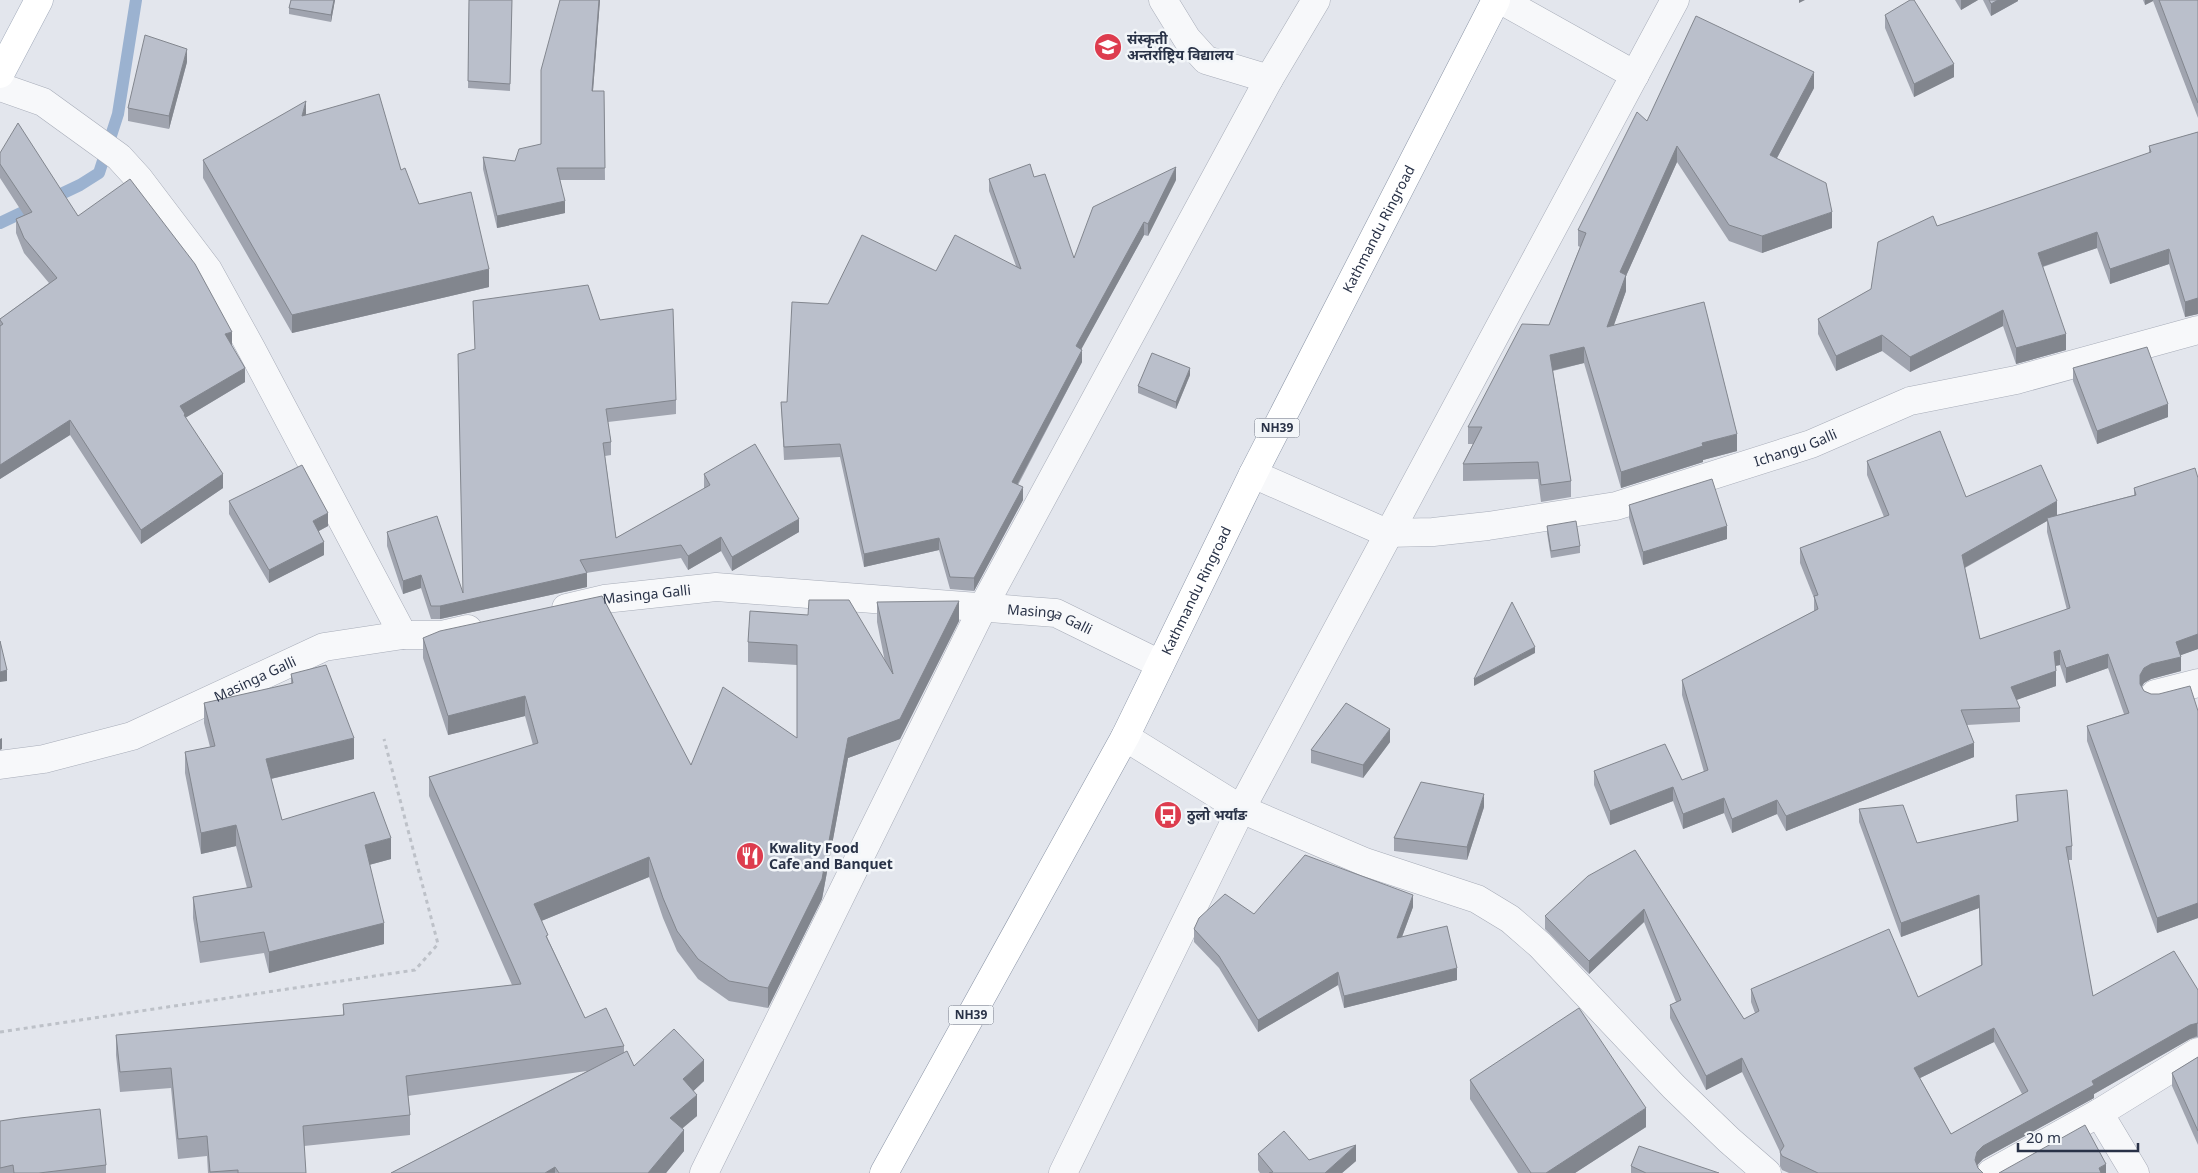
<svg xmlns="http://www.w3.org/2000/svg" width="2198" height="1173" font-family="'Noto Sans','Noto Sans Devanagari',sans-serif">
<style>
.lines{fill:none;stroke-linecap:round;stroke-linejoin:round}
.stream{stroke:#9bb2d0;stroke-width:12}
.minor-casing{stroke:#a7acb8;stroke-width:29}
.major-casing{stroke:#a1aaba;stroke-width:29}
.highway-casing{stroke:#8993a5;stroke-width:29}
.path{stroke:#bdc1c8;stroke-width:3;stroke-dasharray:4 4;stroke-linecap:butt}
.minor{stroke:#f7f8fa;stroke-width:28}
.major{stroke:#fff;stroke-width:28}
.highway{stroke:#fff;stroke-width:28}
.wall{fill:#a0a4af;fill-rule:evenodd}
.shaded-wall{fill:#82868e}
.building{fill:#babfcb;stroke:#82868e;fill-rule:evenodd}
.labels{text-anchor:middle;stroke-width:5;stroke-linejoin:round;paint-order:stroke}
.shield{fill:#f3f6f9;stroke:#666d7c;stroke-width:1}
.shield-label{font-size:12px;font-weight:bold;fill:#293247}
.poi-label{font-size:14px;font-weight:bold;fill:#293247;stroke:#f3f6f9;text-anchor:start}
.street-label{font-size:14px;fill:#293247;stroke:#f3f6f9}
</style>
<rect width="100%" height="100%" fill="#e3e6ed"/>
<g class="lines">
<path class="stream" d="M0,223L80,185L99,173L118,114L136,0"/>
<defs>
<g id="minor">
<path d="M1163,0L1187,39L1206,60L1269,79"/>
<path d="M1501,0L1635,75"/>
<path d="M0,87L43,102L119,157L139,179L208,270L252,350L403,635"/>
<path id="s1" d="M1253,474L1387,533L1433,532L1488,526L1616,506L1811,444L1910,401L2016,380L2198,330"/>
<path id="s2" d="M566,608L604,599L716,587L1056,613L1160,664"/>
<path d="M2155,694L2198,683"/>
<path d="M1125,737L1241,809L1365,862L1477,899L1510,919L1540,945L1674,1087L1729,1140L1767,1173"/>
<path id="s3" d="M0,765L44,759L132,736L324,647L403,635H442L468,629"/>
<path d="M2099,1113L2135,1173"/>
<path d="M704,1173L983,607L1269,79L1316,0"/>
<path d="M1063,1173L1241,809L1675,0"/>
<path d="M1991,1173L2099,1113L2198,1052"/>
</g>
<path id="major" d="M0,74L39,0"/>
<g id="highway">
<path id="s4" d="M884,1173L1125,737L1253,474L1496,0"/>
</g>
</defs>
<use href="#minor" class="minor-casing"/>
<use href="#major" class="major-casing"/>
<use href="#highway" class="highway-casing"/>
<path class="path" d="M0,1032L415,970L438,944L384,739"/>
<use href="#minor" class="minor"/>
<use href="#major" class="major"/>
<use href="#highway" class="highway"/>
</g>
<g class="wall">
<path d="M291,0H335L331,22L289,14V8Z"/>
<path d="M469,0H512L510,91L468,88Z"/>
<path d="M560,0H600L593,91H604L605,180H560L565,213L497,228L483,169V157L515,161L541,144Z"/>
<path d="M1955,0H1978L1961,10Z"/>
<path d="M1983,0H2018V1L1991,16Z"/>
<path d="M2143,0H2198V118L2153,1L2145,5Z"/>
<path d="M1885,15L1954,77L1914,97L1885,28Z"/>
<path d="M187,62L169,129L128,121V108Z"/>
<path d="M1814,88L1777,158L1832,228L1762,253L1729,241L1677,162L1626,276V291L1614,325L1737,451L1703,460V462L1621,488L1584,363L1553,371L1571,481V497L1541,502L1538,479L1463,481V464L1473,444H1468V427L1549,325L1580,247L1578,246V230L1647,121Z"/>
<path d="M306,115L401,170L419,204L489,287L292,333L203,178V160Z"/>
<path d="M2198,132V314L2185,317L2169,264L2110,284L2097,248L2043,267L2066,350L2016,364L2003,326L1910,372L1882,351L1836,371L1818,334V319L1871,289L1937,226L2149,153V146Z"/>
<path d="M0,153L78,216L232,347L245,382L185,418L223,488L141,544L70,435L0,479V319L49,283L24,253L16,233V219L24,215L0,178Z"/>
<path d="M1034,177L1074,258L1176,180L1148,236L1144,235L1081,349L1082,362L1018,485L1023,500L974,591L950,589L939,550L864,567L840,457L784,460L781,402H787L828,304L936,271L1016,266L989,191V179Z"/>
<path d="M473,301L600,320L676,400V414L608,422L611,442V455L605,456L616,538L704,489V474L799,532L732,571L721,551L688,570L681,558L586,573L587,587L440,619H431L421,588L403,594L387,546V532L463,592L475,349Z"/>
<path d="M2073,368L2168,417L2097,444L2073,381Z"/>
<path d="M1190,375L1176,409L1138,393V386Z"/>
<path d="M1867,461L1966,497L2057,515L2134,495V488L2198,478V649L2180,655L2181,671L2151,679L2144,683L2142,687L2144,691L2151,694L2198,711V918L2157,933L2087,741V726L2124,714L2108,668L2066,683L2060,665L2056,666V686L2016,700L2020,708V722L1967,725L1974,757L1786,831L1777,814L1732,833L1724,813L1683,829L1673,801L1610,825L1594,785V771L1682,780L1704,772L1682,695V680L1814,611V598L1800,563V548L1884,517L1867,475ZM2047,521V532L2067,610L1980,639L1965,568Z"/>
<path d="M229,501L328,526L319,531L324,555L269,583L229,514Z"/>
<path d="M1629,505L1727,539L1643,565L1629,518Z"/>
<path d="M1547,526L1580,546V553L1551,558L1547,533Z"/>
<path d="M877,602L959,621L900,739L848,758L822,899L768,1008L729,1001L698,979L677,951L663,918L649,877L541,921L548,939L585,1018L624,1046V1052L634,1066L704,1081L693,1091L697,1116L682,1128L684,1151L666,1173H391L587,1071L408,1096L410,1115V1135L304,1146L306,1173H208L207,1156L178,1159L171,1088L120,1092L116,1055V1035L343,1015V1004L512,985L429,796V777L533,745L525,716L448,735L423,658V638L691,765L797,738V665L748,662V642L750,611L885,662L877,622Z"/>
<path d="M291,674L354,759L271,779L282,820L391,859L369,865L384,944L269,973L264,953L200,963L193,918V897L247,888L236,846L201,854L185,773V752L210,747L204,723V703L291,684Z"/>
<path d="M1390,742L1363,778L1311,763V750Z"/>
<path d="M2016,795L2072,846V860H2068L2093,996L2198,990V1037L2190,1039L2094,1094V1098L1983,1159L1977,1166L1978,1168L1983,1173H1789L1782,1170L1780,1166V1152L1742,1072L1706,1090L1670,1018V1005L1676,1002L1644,922L1589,974L1545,929V916L1635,850L1744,1019L1755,1013L1751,1002V989L1918,997L1981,965L1979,908L1901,937L1859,822V809L1917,843L2017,821ZM1994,1042L2022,1094L1951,1134L1920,1078Z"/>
<path d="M1484,807L1467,860L1394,851V838Z"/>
<path d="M1413,907L1402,937L1457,980L1344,1008L1338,985L1258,1032L1219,968L1194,942V929L1254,914Z"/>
<path d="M2198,1057V1145L2172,1086V1073Z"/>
<path d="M1470,1080L1646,1127L1575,1173H1518L1470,1099Z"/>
<path d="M0,1121L106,1165V1173H0Z"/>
<path d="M1258,1154L1309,1160L1356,1161L1342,1173H1260L1258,1170Z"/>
<path d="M1631,1166L1719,1173H1631Z"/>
</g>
<g class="shaded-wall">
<path d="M334,0H335L331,22V15Z"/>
<path d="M599,0H600L592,103V91Z"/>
<path d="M1799,0H1805L1799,3Z"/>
<path d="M1961,0H1978L1961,10Z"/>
<path d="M1998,0H2018V1L1991,16V4Z"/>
<path d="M2145,0H2153V1L2145,5Z"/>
<path d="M187,49V62L169,129V116Z"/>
<path d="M1954,64V77L1914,97V84Z"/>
<path d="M1814,72V88L1770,171V155Z"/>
<path d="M306,101V119L302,116Z"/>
<path d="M1677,146V162L1626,276V291L1607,344V327L1620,272Z"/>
<path d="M1176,167V180L1148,236V224Z"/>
<path d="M565,201V213L497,228V216Z"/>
<path d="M1832,212V228L1762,253V236Z"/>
<path d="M1144,222V235L1076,359V346Z"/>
<path d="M2097,232V248L2038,268V253Z"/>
<path d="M2169,249V264L2110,284V269Z"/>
<path d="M489,269V287L292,333V315Z"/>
<path d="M2198,298V314L2185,317V302Z"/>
<path d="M2003,310V326L1910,372V357Z"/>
<path d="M232,332V347L225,334Z"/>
<path d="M2066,334V350L2016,364V348Z"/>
<path d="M1882,335V351L1836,371V356Z"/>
<path d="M1584,347V363L1550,371V355Z"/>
<path d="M1082,350V362L1012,494V482Z"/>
<path d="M245,368V382L185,418L180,406Z"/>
<path d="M1190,368V375L1176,409V402Z"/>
<path d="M2168,404V417L2097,444V431Z"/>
<path d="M70,420V435L0,479V465Z"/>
<path d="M1737,434V451L1703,460V462L1621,488V472L1702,443Z"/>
<path d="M223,474V488L141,544V530Z"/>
<path d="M1023,487V500L974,591V578Z"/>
<path d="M2057,501V516L2047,518V521L1962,569V555Z"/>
<path d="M328,513V526L313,534V521Z"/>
<path d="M799,519V532L732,571V557Z"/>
<path d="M1727,526V539L1643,565V552Z"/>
<path d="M721,537V551L688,570V556Z"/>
<path d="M939,538V550L864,567V554Z"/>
<path d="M324,542V555L269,583V570Z"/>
<path d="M587,573V587L440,619V606Z"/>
<path d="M421,575V588L403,594V581Z"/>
<path d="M959,601V621L900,739L848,758L822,899L768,1008V988L848,738Z"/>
<path d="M2198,634V649L2176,657V642Z"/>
<path d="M1535,647V653L1474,686V679Z"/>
<path d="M2060,650V665L2054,666V652Z"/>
<path d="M2108,654V668L2066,683V668Z"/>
<path d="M2181,657V671L2151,679L2144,683L2140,689V675L2144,668L2151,664Z"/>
<path d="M7,670V681L0,682V672Z"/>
<path d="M2056,671V686L2011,702V687Z"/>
<path d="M525,696V716L448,735V716Z"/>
<path d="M1390,729V742L1363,778V765Z"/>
<path d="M2,738V749L0,750V739Z"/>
<path d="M354,738V759L266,780V759Z"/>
<path d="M1974,743V757L1786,831V816Z"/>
<path d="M1673,787V801L1610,825V811Z"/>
<path d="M1484,794V807L1467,860V847Z"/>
<path d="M1724,798V813L1683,829V814Z"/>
<path d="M1777,800V814L1732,833V819Z"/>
<path d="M236,825V846L201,854V833Z"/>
<path d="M391,838V859L365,866V845Z"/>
<path d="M649,857V877L534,924V904Z"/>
<path d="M1413,895V907L1397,950V938Z"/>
<path d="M1979,895V908L1901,937V923Z"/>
<path d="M2198,903V918L2157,933V918Z"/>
<path d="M1644,909V922L1589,974V961Z"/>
<path d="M384,923V944L269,973V952Z"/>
<path d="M1457,968V980L1344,1008V996Z"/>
<path d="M1338,972V985L1258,1032V1020Z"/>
<path d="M2197,1023V1036L2190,1039L2094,1094V1098L1983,1159L1977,1165L1975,1173V1160L1977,1152L1983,1146L2092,1081L2190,1025Z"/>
<path d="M1994,1028V1042L1914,1081V1068Z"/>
<path d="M1742,1058V1072L1706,1090V1076Z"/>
<path d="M704,1060V1081L683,1101V1079Z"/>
<path d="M697,1095V1116L670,1139V1118Z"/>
<path d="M1646,1108V1127L1575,1173H1546Z"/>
<path d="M684,1130V1151L666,1173H648Z"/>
<path d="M1356,1145V1161L1342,1173H1325Z"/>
<path d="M2106,1164V1173H2099V1168Z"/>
<path d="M555,1167V1173H545Z"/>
</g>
<g class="building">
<path d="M291,0H334L331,15L289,8Z"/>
<path d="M469,0H512L510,84L468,81Z"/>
<path d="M560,0H599L592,91H604L605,168H557L565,201L497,216L483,157L515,161L519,149L541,144V70Z"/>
<path d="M1910,0H1914L1954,64L1914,84L1885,15Z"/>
<path d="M1989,0H1998L1991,4Z"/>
<path d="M2159,0H2198V103Z"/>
<path d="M1696,16L1814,72L1770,155L1826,183L1832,212L1762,236L1729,225L1677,146L1620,272L1626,275L1607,327L1704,302L1737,434L1702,443L1703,446L1621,472L1584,347L1550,355L1571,481L1541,485L1538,462L1463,464L1482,427H1468L1522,324L1549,325L1586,233L1578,230L1637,112L1647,121Z"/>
<path d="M145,35L187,49L169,116L128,108Z"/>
<path d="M379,94L401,170L405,168L419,204L471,192L489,269L292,315L203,160L306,101L302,116Z"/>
<path d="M18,123L78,216L130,179L195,264L232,332L225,334L245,368L180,406L185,414L184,415L223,474L141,530L70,420L0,465V326L3,324L0,320V319L57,278L24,238L16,219L32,212L0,164V153Z"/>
<path d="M2198,132V298L2185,302L2169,249L2110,269L2097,232L2038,253L2066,334L2016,348L2003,310L1910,357L1882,335L1836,356L1818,319L1871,289L1878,242L1933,216L1937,226L2151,152L2149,146Z"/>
<path d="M1030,164L1034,177L1045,174L1074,258L1093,207L1176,167L1148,224L1144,222L1076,346L1082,350L1012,482L1023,487L974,578L950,577L939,538L864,554L840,444L784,447L781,402H787L792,302L828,304L862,235L936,271L955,235L1021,269L989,179Z"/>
<path d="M588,285L600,320L673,309L676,400L606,409L611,442L603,443L616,538L710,485L704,474L755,444L799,519L732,557L721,537L688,556L681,545L580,560L587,573L440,606H431L421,575L403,581L387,532L437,516L463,593L458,354L475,349L473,301Z"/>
<path d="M2147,347L2168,404L2097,431L2073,368Z"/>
<path d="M1152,353L1190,368L1176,402L1138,386Z"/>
<path d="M1940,431L1966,497L2041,465L2057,501L1962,555L1980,639L2070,608L2047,518L2136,495L2134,488L2195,468L2198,478V634L2176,642L2181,657L2151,664L2144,668L2140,675V684L2144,691L2151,694H2159L2190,686L2198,711V903L2157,918L2087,726L2129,713L2108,654L2066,668L2060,650L2054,652L2056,671L2011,687L2020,708L1961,710L1974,743L1786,816L1777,800L1732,819L1724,798L1683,814L1673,787L1610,811L1594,771L1665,744L1682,780L1708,770L1682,680L1818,609L1814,596L1818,595L1800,548L1889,515L1867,461Z"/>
<path d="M302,465L328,513L313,521L324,542L269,570L229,501Z"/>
<path d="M1712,479L1727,526L1643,552L1629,505Z"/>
<path d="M1576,521L1580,546L1551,551L1547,526Z"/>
<path d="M602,596L691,765L723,687L797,738V645L748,642L750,611L808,615L809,600H849L893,674L877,602L959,601L900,719L848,738L822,879L768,988L729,981L698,959L677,931L663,898L649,857L534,904L548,935L546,936L585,1018L606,1008L624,1046L406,1076L410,1115L303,1126L306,1173H238V1170L210,1172L207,1136L178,1139L171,1068L120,1072L116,1035L344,1015L343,1004L521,984L429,777L538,743L525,696L448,716L423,638L440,631Z"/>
<path d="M1512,602L1535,647L1474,679Z"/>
<path d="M0,641L7,670L0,672Z"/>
<path d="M326,665L354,738L266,759L282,820L374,792L391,838L365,845L384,923L269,952L264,932L200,942L193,897L252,887L236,825L201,833L185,752L215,746L204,703L293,683L291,674Z"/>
<path d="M1346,703L1390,729L1363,765L1311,750Z"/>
<path d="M1421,782L1484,794L1467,847L1394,838Z"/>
<path d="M2067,790L2072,846L2066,847L2093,996L2174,951L2198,990V1023L2190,1025L2092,1081L2094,1085L1983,1146L1977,1152L1975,1160L1978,1168L1983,1173H1818L1782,1156L1780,1152L1784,1146L1742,1058L1706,1076L1670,1005L1681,1000L1644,909L1589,961L1545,916L1588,876L1635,850L1744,1019L1759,1011L1751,989L1889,929L1918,997L1982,965L1979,895L1901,923L1859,809L1903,805L1917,843L2018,821L2016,795ZM1994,1028L2028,1091L1951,1134L1914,1068Z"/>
<path d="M1305,855L1413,895L1397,938L1447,926L1457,968L1344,996L1338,972L1258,1020L1219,956L1194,929L1199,918L1225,894L1254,914Z"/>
<path d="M1579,1008L1646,1108L1546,1173H1531L1470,1080Z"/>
<path d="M674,1029L704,1060L683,1079L697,1095L670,1118L684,1130L648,1173H559L555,1167L545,1173H391L627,1051L634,1066Z"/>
<path d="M2198,1057V1131L2172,1073Z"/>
<path d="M100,1109L106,1165L39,1173H14L13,1165L0,1168V1121L20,1118Z"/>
<path d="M2085,1125L2106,1164L2099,1168L2101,1173H1999Z"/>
<path d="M1284,1131L1309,1160L1356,1145L1325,1173H1269L1273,1172L1258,1154Z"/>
<path d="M1639,1146L1719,1173H1646L1631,1166Z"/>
</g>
<defs>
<symbol id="school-disc" viewBox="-11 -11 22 22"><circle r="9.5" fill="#dd3c4e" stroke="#f3f6f9"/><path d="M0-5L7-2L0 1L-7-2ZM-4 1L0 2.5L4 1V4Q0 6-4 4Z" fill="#fff"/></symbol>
<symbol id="bus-disc" viewBox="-11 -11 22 22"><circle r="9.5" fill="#dd3c4e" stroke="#f3f6f9"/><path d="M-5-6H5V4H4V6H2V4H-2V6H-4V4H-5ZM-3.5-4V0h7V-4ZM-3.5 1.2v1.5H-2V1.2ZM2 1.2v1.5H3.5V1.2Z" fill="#fff"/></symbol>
<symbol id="restaurant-disc" viewBox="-11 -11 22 22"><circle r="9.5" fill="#dd3c4e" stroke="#f3f6f9"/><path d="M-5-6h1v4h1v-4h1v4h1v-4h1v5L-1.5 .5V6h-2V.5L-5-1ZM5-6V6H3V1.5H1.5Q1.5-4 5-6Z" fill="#fff"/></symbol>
</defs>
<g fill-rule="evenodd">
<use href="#school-disc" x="1092" y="31" width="32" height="32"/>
<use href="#bus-disc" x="1152" y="799" width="32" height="32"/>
<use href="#restaurant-disc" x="734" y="840" width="32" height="32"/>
</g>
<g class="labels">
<g class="shield">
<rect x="1254.5" y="418.5" width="45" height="19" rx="4"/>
<rect x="948.5" y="1005.5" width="45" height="19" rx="4"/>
</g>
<g class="shield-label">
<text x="1277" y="432">NH39</text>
<text x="971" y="1019">NH39</text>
</g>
<g class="poi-label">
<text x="1127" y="44">संस्कृती<tspan x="1127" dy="16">अन्तर्राष्ट्रिय विद्यालय</tspan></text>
<text x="1187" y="820">ठुलो भर्यांङ</text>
<text x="769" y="853">Kwality Food<tspan x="769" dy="16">Cafe and Banquet</tspan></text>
</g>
<g class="street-label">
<text dy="5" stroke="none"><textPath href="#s4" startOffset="1066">Kathmandu Ringroad</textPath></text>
<text dy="5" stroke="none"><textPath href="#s1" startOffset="566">Ichangu Galli</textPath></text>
<text dy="5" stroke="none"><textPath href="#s4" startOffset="661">Kathmandu Ringroad</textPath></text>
<text dy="5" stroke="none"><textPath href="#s2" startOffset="82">Masinga Galli</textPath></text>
<text dy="5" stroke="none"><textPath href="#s2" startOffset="488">Masinga Galli</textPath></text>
<text dy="5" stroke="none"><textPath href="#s3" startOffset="271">Masinga Galli</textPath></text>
</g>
</g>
<path d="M2018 1143v8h120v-8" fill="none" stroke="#293247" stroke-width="2.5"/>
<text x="2026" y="1143" font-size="15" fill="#293247" stroke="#f3f6f9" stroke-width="4" paint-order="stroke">20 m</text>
</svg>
